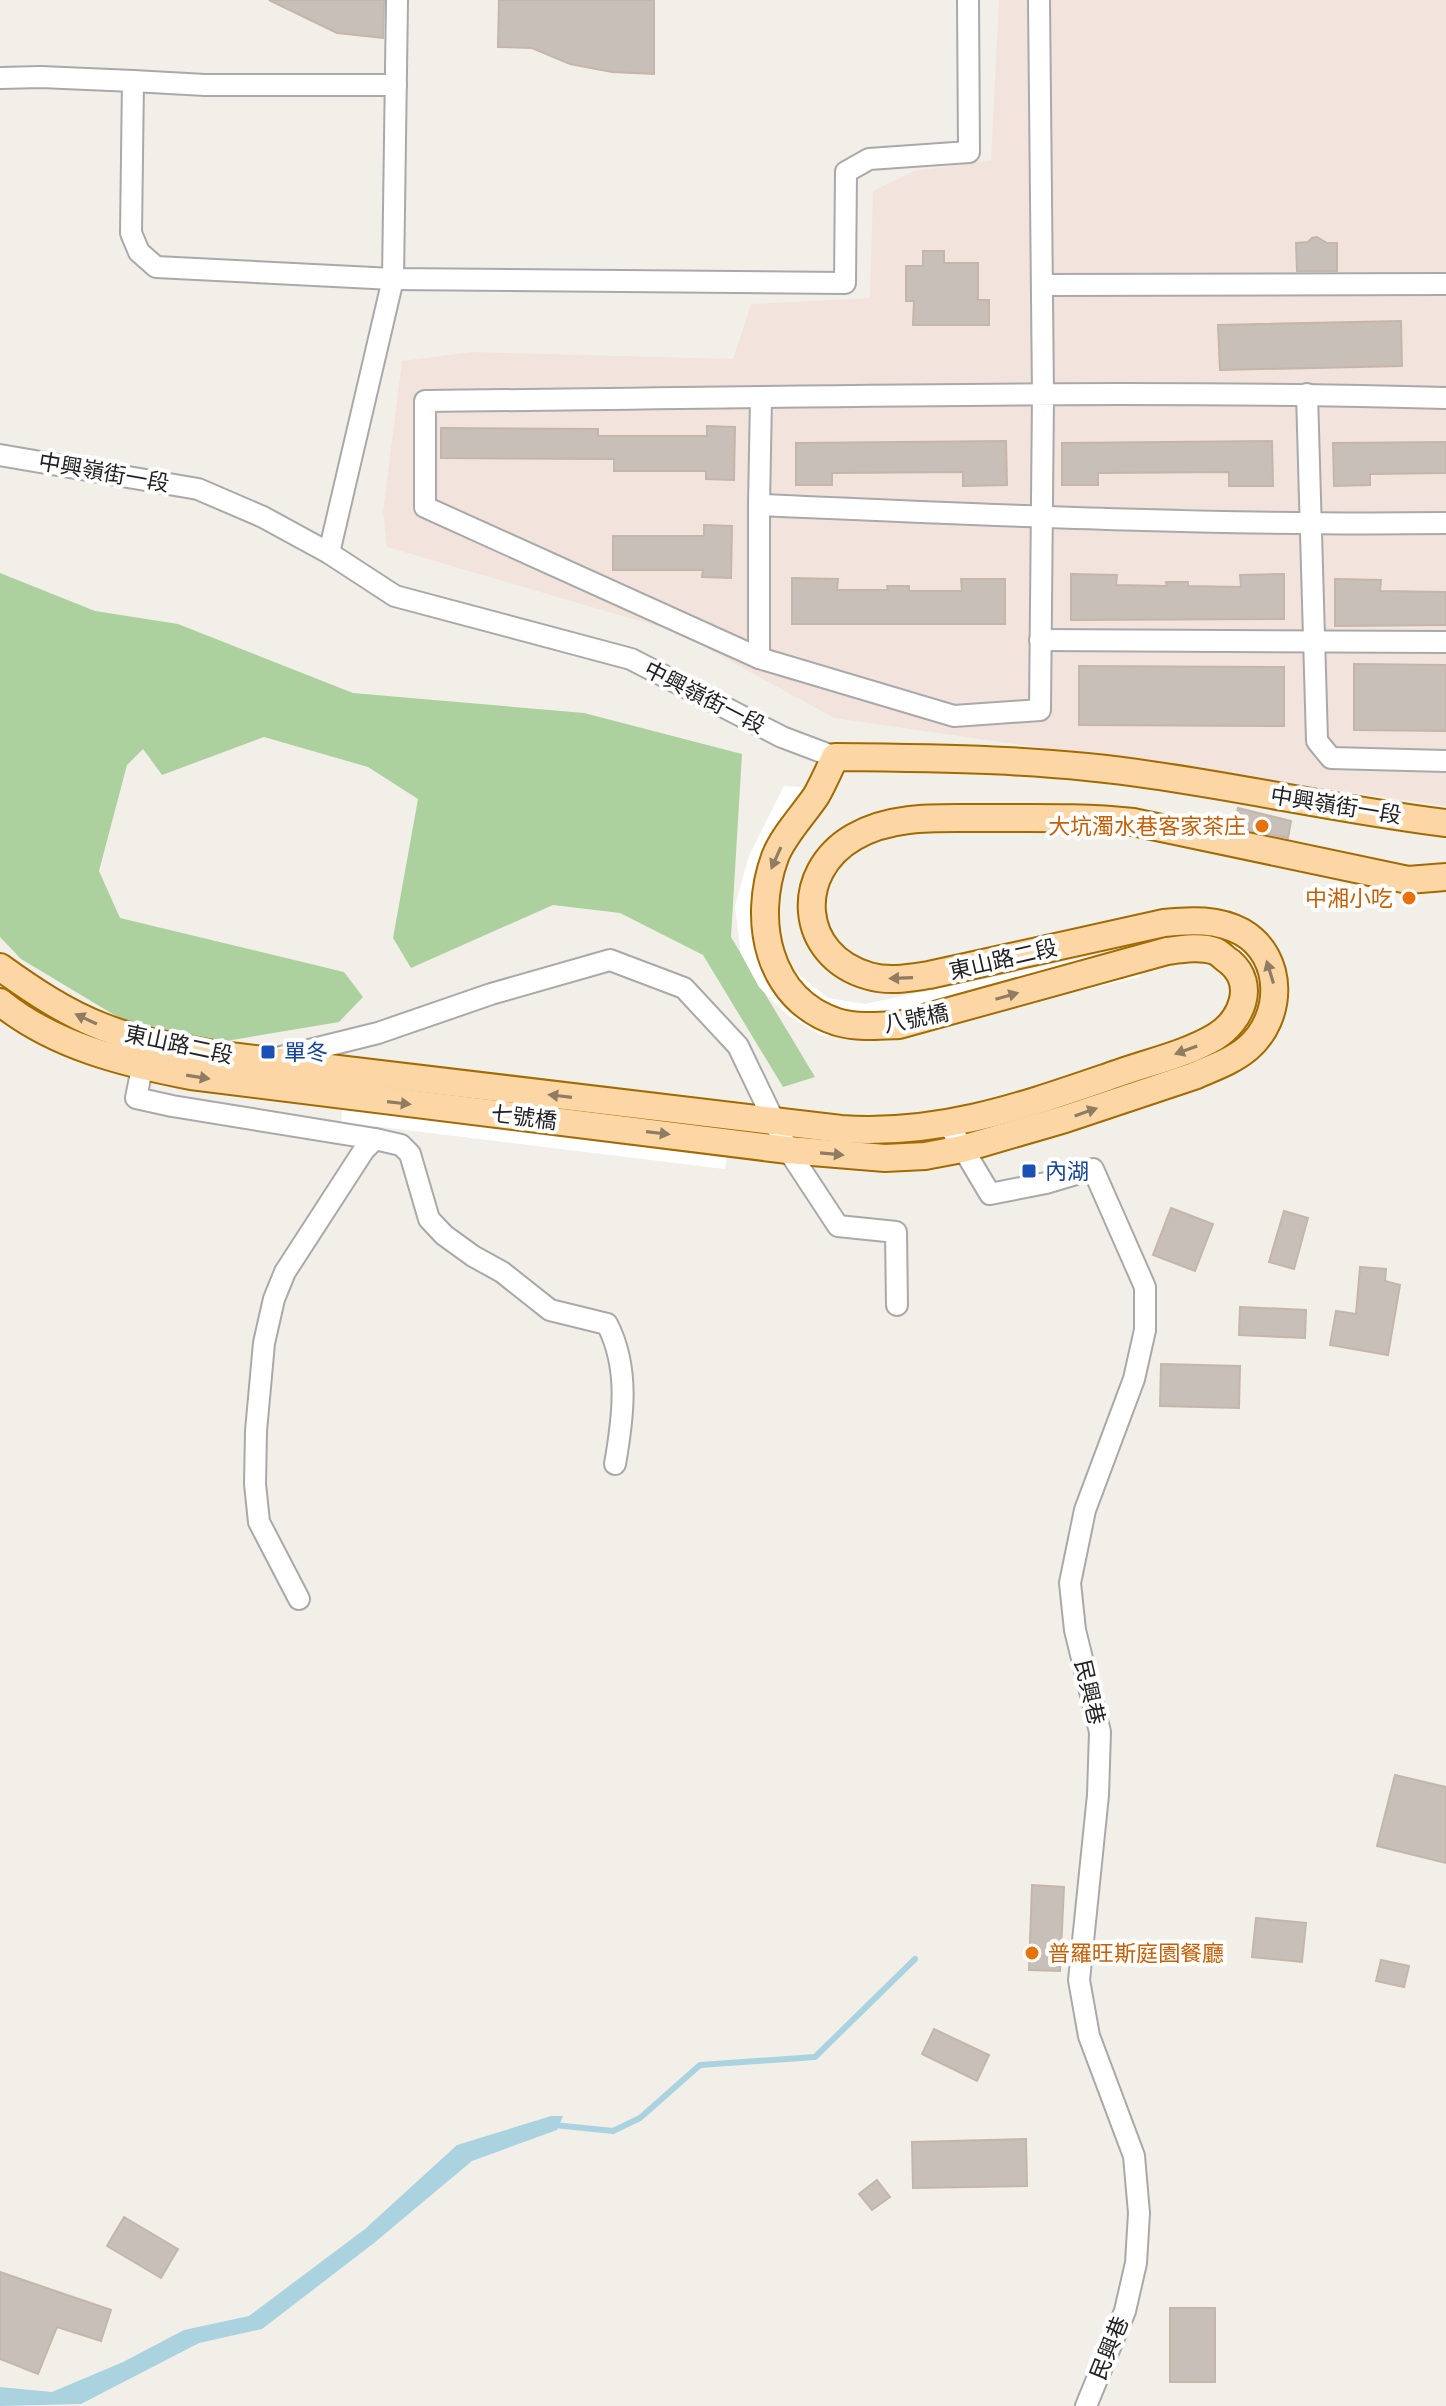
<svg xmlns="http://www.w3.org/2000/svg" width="1446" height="2406" font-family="Mulish,'Noto Sans TC',sans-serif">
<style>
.military{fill:#f3e3dd}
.forest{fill:#add19e}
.water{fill:#aad3df}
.pier{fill:#fff}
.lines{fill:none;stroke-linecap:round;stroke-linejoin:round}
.stream{stroke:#aad3df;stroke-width:6}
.building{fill:#c7bfb8;stroke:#c4b6ab;stroke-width:2}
.minor-casing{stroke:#a9a9a9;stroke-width:24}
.major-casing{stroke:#a06b00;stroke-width:30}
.minor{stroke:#fff;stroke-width:20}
.major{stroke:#fcd6a4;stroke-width:26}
.oneway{fill:#8f7c63}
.food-dot{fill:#e8710a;stroke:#fff;stroke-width:3}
.transit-dot{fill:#1a4fb4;stroke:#fff;stroke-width:3}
.labels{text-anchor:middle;stroke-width:8;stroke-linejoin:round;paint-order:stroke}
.street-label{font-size:22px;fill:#222;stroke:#fff}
.food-label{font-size:22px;fill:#c56008;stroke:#fff;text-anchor:end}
.transit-label{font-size:22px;fill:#164399;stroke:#fff;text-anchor:start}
</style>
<rect width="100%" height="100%" fill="#f2efe9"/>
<path class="military" d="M999,0H1446V806L834,718L677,632L387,547L383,512L402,361L472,352L733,359L751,304L870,298L873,191L914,171L991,160Z"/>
<path class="forest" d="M0,573L95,611L178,624L353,693L584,713L742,754L731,937L815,1077L783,1087L703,955L620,913L553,905L411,968L393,938L418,799L368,767L264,737L162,775L143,749L127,765L99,871L120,918L344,972L363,997L339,1022L220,1042L121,1019L21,959L0,937Z"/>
<path class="water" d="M551,2116H563L557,2130L472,2161L374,2243L262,2329L199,2343L81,2404L0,2406V2387L52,2392L123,2362L184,2330L249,2316L365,2229L457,2145Z"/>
<g class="pier">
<path d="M784,786L830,789L794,851L775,895V933L791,968L828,998L865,1004L1132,948L1140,977L865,1040L820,1035L786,1014L759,987L741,954L735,906L749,856Z"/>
<path d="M349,1055L734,1102L725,1169L341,1122Z"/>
</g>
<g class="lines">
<path class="stream" d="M554,2125L613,2131L640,2118L700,2065L815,2057L915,1959"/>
</g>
<g class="building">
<path d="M269,0H384L383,38L337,33Z"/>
<path d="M499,0H654V74L612,72L570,64L532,48L498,47Z"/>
<path d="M1317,237L1327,243H1337V271H1297L1296,243L1308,242L1312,238Z"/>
<path d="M923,251H944V263H978V300H989V325H913L914,301H906V266H923Z"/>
<path d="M1401,321L1402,366L1220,370L1218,325Z"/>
<path d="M707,426L735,427L734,480L706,479V471H614V459L441,458V428L598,429V436H707Z"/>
<path d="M1006,441L1007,485L963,486V472L832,473V485H796V443Z"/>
<path d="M1272,441L1273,486H1229V472L1098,473V485H1062V443Z"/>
<path d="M1446,442V473L1370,474V485L1334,486L1333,443Z"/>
<path d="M704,525L732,526L731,578L702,577L703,570H613V536H704Z"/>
<path d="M1071,574L1117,575L1116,585L1167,586L1166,582H1188V586L1241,587L1240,575L1284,574V619L1071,620Z"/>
<path d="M792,578L838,579L837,590H888L887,586H909V591H962L961,579H1005V624H792Z"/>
<path d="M1335,579L1381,580L1380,591L1446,592V625L1335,626Z"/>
<path d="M1354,664L1446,665V731L1354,730Z"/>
<path d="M1079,666L1284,667V726L1079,725Z"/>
<path d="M1238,808L1291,821L1288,838L1234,827Z"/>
<path d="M1171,1208L1213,1224L1195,1271L1153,1255Z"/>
<path d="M1284,1211L1308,1218L1294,1269L1269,1262Z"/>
<path d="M1360,1267L1386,1269L1385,1281L1400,1285L1388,1355L1330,1345L1336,1311L1356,1314Z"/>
<path d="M1240,1307L1306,1310L1305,1338L1239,1335Z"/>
<path d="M1161,1364L1240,1366L1239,1408L1160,1406Z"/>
<path d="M1395,1775L1446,1787V1863L1377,1846Z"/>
<path d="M1032,1885L1064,1887L1060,1971L1029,1970Z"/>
<path d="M1256,1918L1306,1923L1302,1962L1252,1957Z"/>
<path d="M1381,1960L1409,1966L1404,1987L1376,1981Z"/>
<path d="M934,2029L989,2055L977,2081L922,2054Z"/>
<path d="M1026,2139L1027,2186L913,2188L912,2142Z"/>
<path d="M877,2180L890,2197L872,2210L859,2194Z"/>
<path d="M124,2217L178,2249L161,2278L107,2246Z"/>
<path d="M0,2272L111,2310L101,2341L57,2327L38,2374L0,2359Z"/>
<rect x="1170" y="2308" width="45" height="74"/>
</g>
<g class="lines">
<defs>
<g id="minor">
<path d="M1039,0L1043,396L1040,710L954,716L759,658L425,507V401C765,398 1106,389 1446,398"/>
<path d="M0,78L41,77L133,81L131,233L139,252L156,267L393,279L845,283L846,172L869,159L969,152L968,0"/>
<path d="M133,81L205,85H396"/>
<path d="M1042,285L1446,284"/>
<path d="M1307,394L1317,741L1331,758L1446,761"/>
<path d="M0,455L198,489L263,517L329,553L395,596L631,659L782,737L835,757"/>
<path d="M759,505L761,398"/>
<path d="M329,553L393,279L397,0"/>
<path d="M1040,640L1446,642"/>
<path d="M759,658V505C988,515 1217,526 1446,523"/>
<path d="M145,1053L136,1098L172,1106L375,1139L364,1150L285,1272L274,1299L264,1343L256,1431L255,1484L259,1522L299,1599"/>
<path d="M277,1058L378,1033L491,994L610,960L684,988L738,1046L788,1150L838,1226L896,1232L897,1305"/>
<path d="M949,1125L990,1194L1046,1183L1093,1169L1145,1287V1330L1134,1379L1085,1510L1070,1583L1075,1630L1100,1732L1098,1795L1079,1980L1089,2036L1134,2156L1139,2213L1136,2263L1125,2311L1086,2406"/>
<path d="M375,1139L401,1145L410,1154L429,1219L444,1235L473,1256L502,1272L550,1310L607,1324C630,1368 623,1418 615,1464"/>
</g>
<g id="major">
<path d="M0,967C32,990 66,1013 103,1027C138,1041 176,1047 213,1054L841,1129C942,1136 1025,1105 1119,1073C1150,1062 1186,1054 1215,1037C1241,1021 1257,985 1230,962C1225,959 1220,953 1215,951C1200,946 1182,949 1167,951L899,1025C879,1026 857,1028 837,1022C767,999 752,920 775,857C783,836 803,815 816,796C823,784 829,770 835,757C941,758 1047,759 1151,775C1250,789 1347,811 1446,823"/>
<path d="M0,1002C54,1046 124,1063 191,1076L788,1150L885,1158L925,1156L962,1149L1065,1119L1194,1076C1212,1068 1233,1061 1248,1048C1283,1018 1285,957 1242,932C1218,919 1191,920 1164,923L929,975C909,978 889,982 869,976C798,956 793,872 854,837C895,813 947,819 992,818C1039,818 1086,817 1133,822L1408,880L1446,877"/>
</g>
</defs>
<use href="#minor" class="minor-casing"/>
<use href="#major" class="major-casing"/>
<use href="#minor" class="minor"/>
<use href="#major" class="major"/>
</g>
<defs><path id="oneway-solid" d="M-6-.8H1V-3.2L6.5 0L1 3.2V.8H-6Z" transform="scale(2)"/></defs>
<g class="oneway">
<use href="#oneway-solid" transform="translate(776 858) rotate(114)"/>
<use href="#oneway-solid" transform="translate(1270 972) rotate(-107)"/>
<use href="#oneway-solid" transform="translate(901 978) rotate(178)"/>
<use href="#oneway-solid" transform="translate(1007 996) rotate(-16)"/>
<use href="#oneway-solid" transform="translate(86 1019) rotate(-155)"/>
<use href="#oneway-solid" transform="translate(1186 1050) rotate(160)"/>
<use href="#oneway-solid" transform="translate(198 1077) rotate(9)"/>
<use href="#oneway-solid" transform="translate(560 1096) rotate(-173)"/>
<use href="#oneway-solid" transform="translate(399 1103) rotate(7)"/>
<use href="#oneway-solid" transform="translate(1086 1112) rotate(-19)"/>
<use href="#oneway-solid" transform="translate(658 1133) rotate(7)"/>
<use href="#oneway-solid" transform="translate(832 1154) rotate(5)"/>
</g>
<g class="food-dot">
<circle cx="1262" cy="826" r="8"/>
<circle cx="1409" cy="898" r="8"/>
<circle cx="1032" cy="1953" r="8"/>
</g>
<g class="transit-dot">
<rect x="260" y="1044" width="16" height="16" rx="4"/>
<rect x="1021" y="1163" width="16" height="16" rx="4"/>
</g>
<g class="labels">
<g class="street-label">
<text transform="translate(104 472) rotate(10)" y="8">中興嶺街一段</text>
<text transform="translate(705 697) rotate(27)" y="8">中興嶺街一段</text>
<text transform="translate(1336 805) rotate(9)" y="8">中興嶺街一段</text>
<text transform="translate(1003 959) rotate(-13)" y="8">東山路二段</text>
<text transform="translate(916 1018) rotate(-11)" y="8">八號橋</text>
<text transform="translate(179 1044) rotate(12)" y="8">東山路二段</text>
<text transform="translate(524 1117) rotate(7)" y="8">七號橋</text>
<text transform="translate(1090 1692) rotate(77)" y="8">民興巷</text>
<text transform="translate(1109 2348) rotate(-68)" y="8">民興巷</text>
</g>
<g class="food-label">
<text x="1246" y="834">大坑濁水巷客家茶庄</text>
<text x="1393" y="906">中湘小吃</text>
<text x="1048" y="1961" text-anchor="start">普羅旺斯庭園餐廳</text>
</g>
<g class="transit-label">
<text x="284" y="1060">單冬</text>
<text x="1045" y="1179">內湖</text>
</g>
</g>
</svg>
